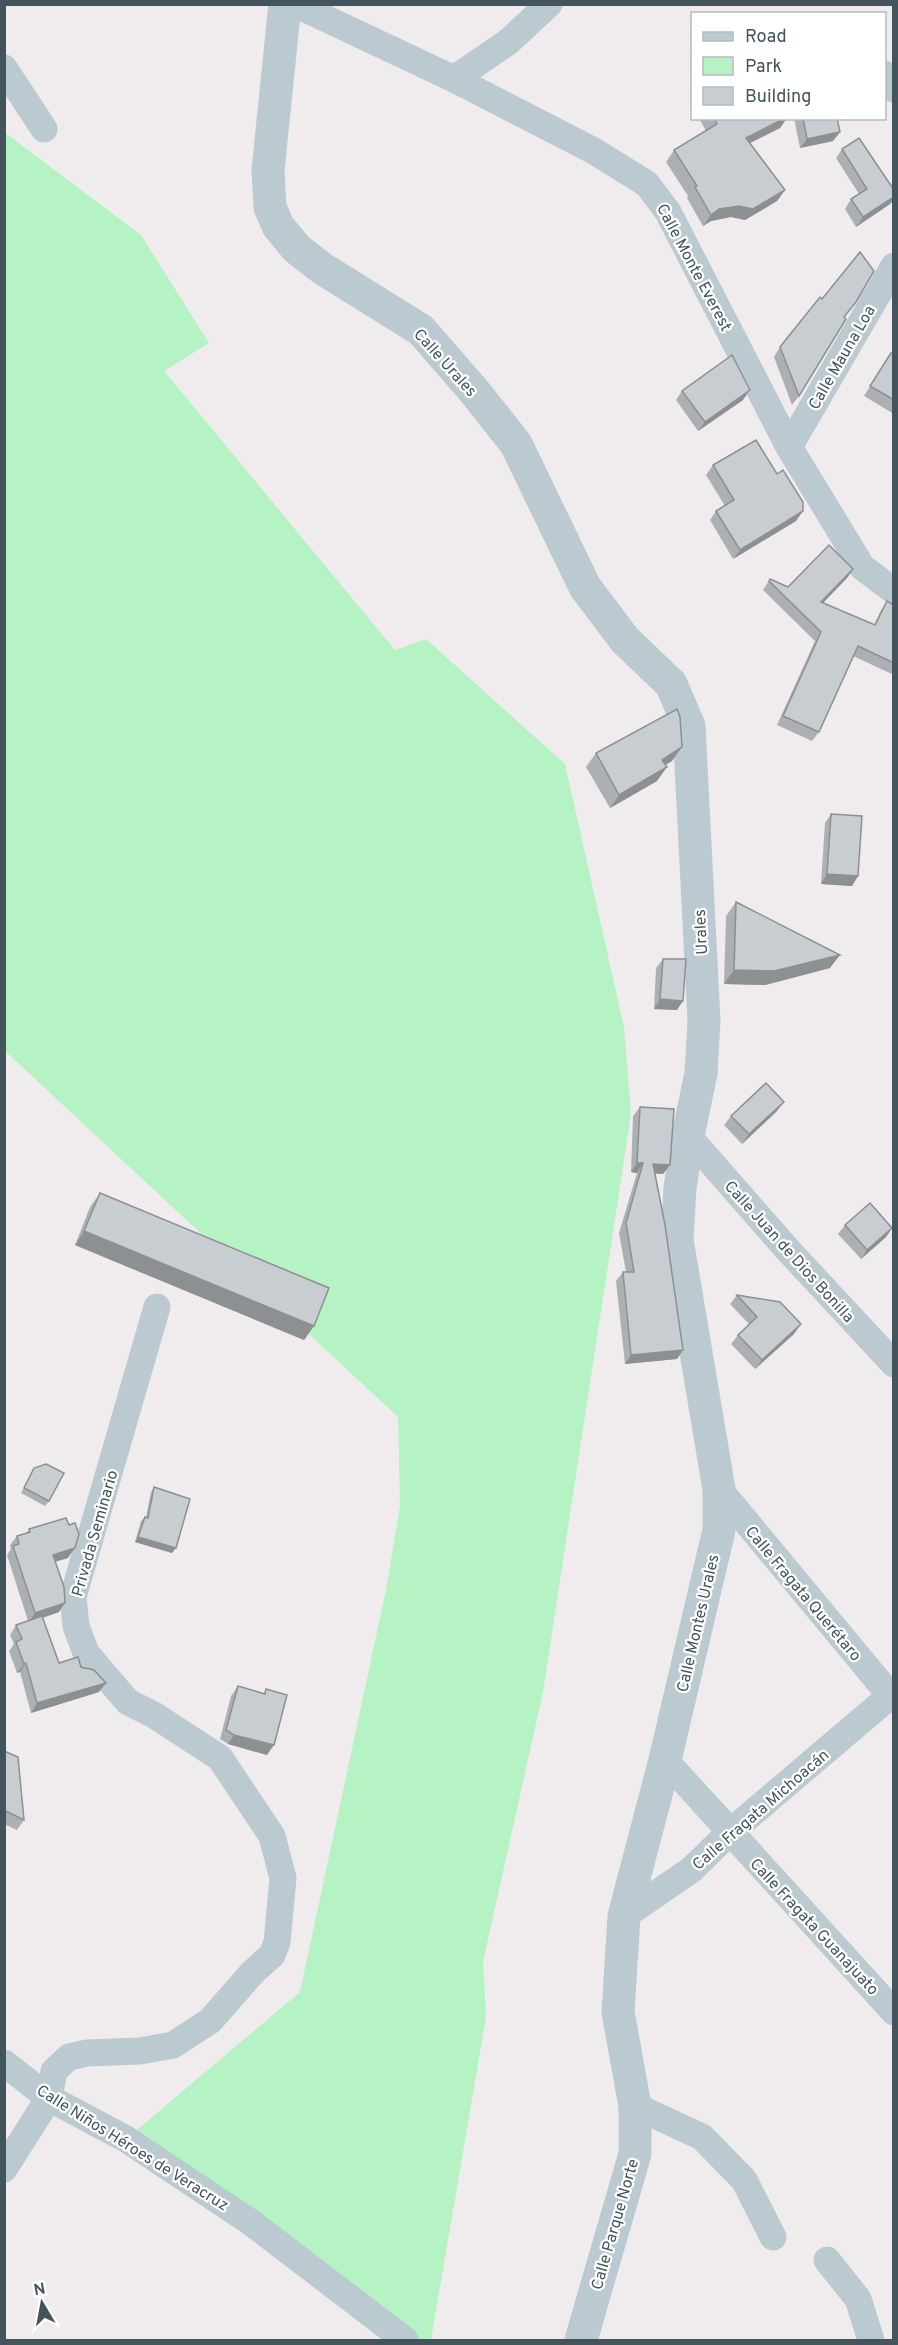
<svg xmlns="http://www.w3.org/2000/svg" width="898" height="2345" font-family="Overpass,sans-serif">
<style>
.green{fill:#b5f3c4}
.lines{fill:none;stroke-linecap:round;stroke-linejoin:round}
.minor{stroke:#bbcad1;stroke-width:27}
.tertiary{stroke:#bbcad1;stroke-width:33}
.wall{fill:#acb0b5}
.shaded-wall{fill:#8c9093}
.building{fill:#c8cdd2;stroke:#8c9093;stroke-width:1.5}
.labels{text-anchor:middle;stroke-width:4.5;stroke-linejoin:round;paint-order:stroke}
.street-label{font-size:16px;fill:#43545c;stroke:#fff}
</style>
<rect width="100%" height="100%" fill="#f0eced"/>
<path class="green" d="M4,132L141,235L209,343L164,371L395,650L426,639L565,764L624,1027L631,1114L543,1692L483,1962L486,2017L431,2340H404L126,2139L300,1992L386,1590L400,1505L398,1417L5,1051Z"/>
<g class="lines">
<g class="minor">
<path d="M295,4L454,79L594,151L647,184L668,212L789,447L862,567L894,591"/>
<path d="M4,68L44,129"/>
<path d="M884,74L894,89"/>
<path d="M454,79L508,42L549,4"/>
<path d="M789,447L894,266"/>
<path d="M688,1136L787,1249L894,1364"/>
<path d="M719,1489L894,1700"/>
<path d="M665,1760L894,2012"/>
<path d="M624,1916L691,1870L729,1833L890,1696"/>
<path d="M4,2063L49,2098L126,2139L249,2221L405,2340"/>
<path d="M635,2106L702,2137L744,2180L773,2237"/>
<path d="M4,2169L49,2098L54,2071L69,2057L87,2053L140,2051L173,2045L210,2021L253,1972L272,1955L277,1942L283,1878L272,1836L220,1758L154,1715L128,1702L109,1680L86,1653L76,1626L73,1597L157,1307"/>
<path d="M827,2260L858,2299L871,2340"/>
</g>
<path class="tertiary" d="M285,4L268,170L270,207L278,226L297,249L323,269L421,330L474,391L516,444L585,587L625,640L671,684L689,726L704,1021L701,1073L688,1136L680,1188L677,1240L719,1489V1530L665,1760L624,1916L618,2012L635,2106V2154L581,2340"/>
</g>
<g class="wall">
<path d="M699,118H787L780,128L750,143L785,190L777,201L745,220L731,217L711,221L703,226L687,198L688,196L666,162L674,150L706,131Z"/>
<path d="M794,118H837L840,132L833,141L800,148Z"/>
<path d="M842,149L890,204L856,227L845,209L851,199L859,194L836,158Z"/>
<path d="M845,318L799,396L792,405L774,357L780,347Z"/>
<path d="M891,353L894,354V414L864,396Z"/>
<path d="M682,391L743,400L698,431L676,400Z"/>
<path d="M713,465L796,521L733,559L710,520L716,511L725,506L706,475Z"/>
<path d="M853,569L847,578L823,603L874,625L881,610L887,601L894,605V675L853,656L819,732L812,741L777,725L815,641L763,590L770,579L788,587Z"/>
<path d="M596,753L672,761L665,765L657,781L610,808L586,767Z"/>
<path d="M831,814L858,876L852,886L821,884L825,823Z"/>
<path d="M736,902L830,968L765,985L724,984L726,916Z"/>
<path d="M663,959L677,1010L654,1009L656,968Z"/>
<path d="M640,1107L670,1165L663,1174L655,1173L683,1350L677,1359L625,1364L616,1281L623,1272H626L619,1233L637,1173L631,1172L633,1116Z"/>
<path d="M777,1111L742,1144L724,1125L731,1116Z"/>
<path d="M100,1193L314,1326L304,1340L75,1245L90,1207Z"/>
<path d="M845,1225L892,1228L886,1237L861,1259L838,1234Z"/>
<path d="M737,1295L794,1334L755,1369L731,1344L738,1335L749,1324L730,1304Z"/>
<path d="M34,1468L49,1501L45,1506L21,1493Z"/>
<path d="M154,1487L172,1553L135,1542L141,1521L145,1517H146L151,1492Z"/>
<path d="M29,1529L68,1558L55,1562L59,1612L43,1618L59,1663L81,1667L99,1692L31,1713L20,1672L17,1673L9,1651L14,1644L10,1635L16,1625L28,1621L7,1555L11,1549L10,1545L17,1536L27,1533Z"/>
<path d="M238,1686L264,1693L266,1689L267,1755L228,1744L220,1739L231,1696Z"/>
<path d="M4,1751L24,1820L17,1830L4,1824Z"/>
</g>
<g class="shaded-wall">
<path d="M785,118H787L780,128L738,149L746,138Z"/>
<path d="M840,132L833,141L800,148L807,139Z"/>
<path d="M785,190L777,201L745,220L731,217L711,221L703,226L711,215L719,209Z"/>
<path d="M894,197V200L890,204L856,227L863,217Z"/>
<path d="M750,390L743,400L698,431L705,422Z"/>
<path d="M803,511L796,521L733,559L740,550Z"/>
<path d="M853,569L847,578L815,611L821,602Z"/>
<path d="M682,747L672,761L652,773L662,760Z"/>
<path d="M667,767L657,781L610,808L619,795Z"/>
<path d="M827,874L858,876L852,886L821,884Z"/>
<path d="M840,955L830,968L765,985L724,984L734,970Z"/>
<path d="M660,999L683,1001L677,1010L654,1009Z"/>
<path d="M784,1102L777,1111L742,1144L749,1134Z"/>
<path d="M637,1163H643L637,1173L631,1172Z"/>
<path d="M653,1164L670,1165L663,1174L646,1173Z"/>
<path d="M892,1228L886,1237L861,1259L867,1250Z"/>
<path d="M84,1231L314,1326L304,1340L75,1245Z"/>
<path d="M801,1324L794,1334L755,1369L762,1360Z"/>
<path d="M683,1350L677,1359L625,1364L631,1355Z"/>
<path d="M138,1537L176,1548L172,1553L135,1542Z"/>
<path d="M75,1548L68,1558L46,1564L53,1555Z"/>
<path d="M65,1603L59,1612L29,1622L35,1613Z"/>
<path d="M26,1663L20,1672L17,1673L24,1664Z"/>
<path d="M106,1683L99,1692L31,1713L37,1703Z"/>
<path d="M234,1735L274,1745L267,1755L228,1744Z"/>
</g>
<g class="building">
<path d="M714,118H785L746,138L785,190L753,209L739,206L719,209L711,215L695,187L697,186L674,150L717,124Z"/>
<path d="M803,118H837L840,132L807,139Z"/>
<path d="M859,138L894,190V197L863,217L851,199L867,189L842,149Z"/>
<path d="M860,252L874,271L856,302L844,317L846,319L799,396L780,347L820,297L822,299Z"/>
<path d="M891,353L894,354V400L870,386Z"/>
<path d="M732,355L750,390L705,422L682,391Z"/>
<path d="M756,440L777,474L783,470L803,502V511L740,550L716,511L734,500L713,465Z"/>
<path d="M829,545L853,569L821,602L875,625L887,601L894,605V663L858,646L819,732L783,716L821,632L769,581L770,579L788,587Z"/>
<path d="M677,709L680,717L682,747L662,760L667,767L619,795L596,753Z"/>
<path d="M831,814L862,816L858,876L827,874Z"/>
<path d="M736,902L840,955L774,971L734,970Z"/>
<path d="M663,959H686L683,1001L660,999Z"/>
<path d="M766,1083L784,1102L749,1134L731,1116Z"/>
<path d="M640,1107L674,1109L670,1165L653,1164L665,1225L683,1350L631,1355L623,1272H634L626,1223L643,1163H637Z"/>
<path d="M100,1193L329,1288L314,1326L84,1231Z"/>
<path d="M870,1203L892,1228L867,1250L845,1225Z"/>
<path d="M737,1295L780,1302L801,1324L762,1360L738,1335L757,1317Z"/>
<path d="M46,1464L64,1473L49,1501L24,1488L34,1468Z"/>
<path d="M154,1487L190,1499L176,1548L138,1537L145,1517L148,1518Z"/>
<path d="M66,1518L69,1525L75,1523L79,1534L75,1548L53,1555L64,1587L65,1603L35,1613L13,1546L19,1544L17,1536L30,1532L29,1529Z"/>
<path d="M42,1616L59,1663L78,1657L81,1667L94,1670L106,1683L37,1703L26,1663L24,1664L16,1642L22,1639L16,1625Z"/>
<path d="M238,1686L265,1694L266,1689L287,1695L274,1745L234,1735L226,1730Z"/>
<path d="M4,1751L18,1757L24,1820L6,1811L4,1819Z"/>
</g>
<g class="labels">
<g class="street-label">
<text transform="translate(695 267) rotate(62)" y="6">Calle Monte Everest</text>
<text transform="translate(841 357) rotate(-60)" y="6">Calle Mauna Loa</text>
<text transform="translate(446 362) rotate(48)" y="6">Calle Urales</text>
<text transform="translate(700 932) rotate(-93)" y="6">Urales</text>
<text transform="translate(790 1251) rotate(48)" y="6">Calle Juan de Dios Bonilla</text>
<text transform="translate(94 1533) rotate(-74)" y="6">Privada Seminario</text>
<text transform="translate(804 1593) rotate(50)" y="6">Calle Fragata Querétaro</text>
<text transform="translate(697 1623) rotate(-77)" y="6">Calle Montes Urales</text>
<text transform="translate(760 1809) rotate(-41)" y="6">Calle Fragata Michoacán</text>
<text transform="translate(815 1926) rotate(47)" y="6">Calle Fragata Guanajuato</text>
<text transform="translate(133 2147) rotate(32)" y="6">Calle Niños Héroes de Veracruz</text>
<text transform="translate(614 2224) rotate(-74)" y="6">Calle Parque Norte</text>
</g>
</g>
<rect width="898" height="2345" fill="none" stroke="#43545c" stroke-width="12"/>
<rect x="691" y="12" width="195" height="108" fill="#ffffff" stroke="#b4bbbe" stroke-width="1.5"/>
<rect x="703" y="32" width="30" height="9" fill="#bbcad1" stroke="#b4bbbe" stroke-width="1.5"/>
<text x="745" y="42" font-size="18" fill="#43545c">Road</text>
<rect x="703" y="57" width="30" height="18" fill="#b5f3c4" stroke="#b4bbbe" stroke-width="1.5"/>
<text x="745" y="72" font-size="18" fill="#43545c">Park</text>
<rect x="703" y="87" width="30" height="18" fill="#c8cdd2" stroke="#b4bbbe" stroke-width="1.5"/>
<text x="745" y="102" font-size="18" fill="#43545c">Building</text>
<g transform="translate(42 2303) rotate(350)" stroke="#ffffff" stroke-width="4.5" paint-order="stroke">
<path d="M0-4.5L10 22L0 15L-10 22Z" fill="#43545c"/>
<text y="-9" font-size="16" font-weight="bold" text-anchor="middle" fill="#43545c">N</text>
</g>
</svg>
